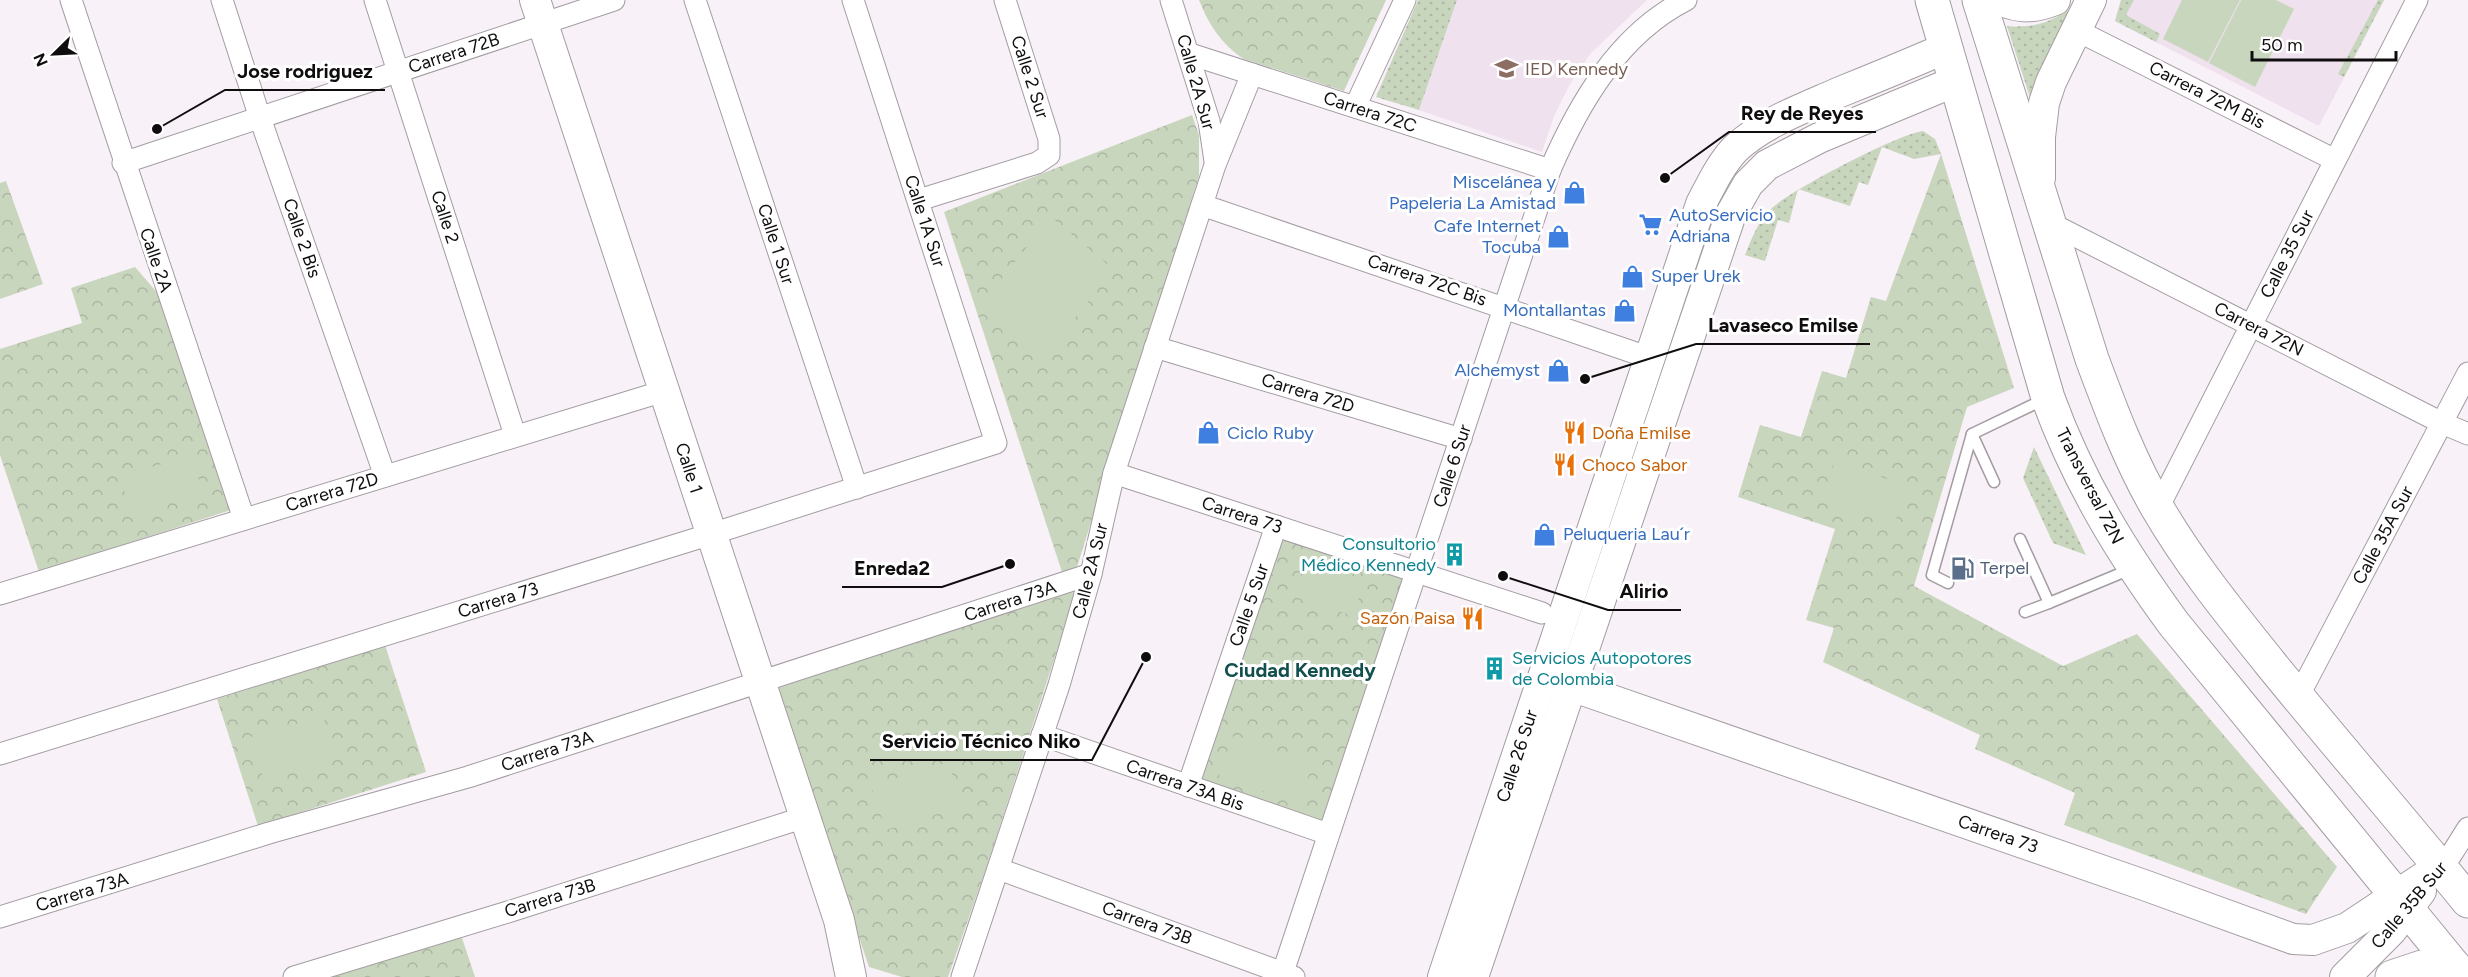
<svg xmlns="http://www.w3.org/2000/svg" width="2468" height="977" font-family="Figtree,sans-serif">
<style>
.built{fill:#efe1ee}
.grass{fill:url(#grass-dots)}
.forest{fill:url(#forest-crowns)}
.pitch{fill:#c9d6be}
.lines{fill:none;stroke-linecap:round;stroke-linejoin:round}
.lane-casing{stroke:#a39ca2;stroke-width:13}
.street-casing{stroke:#a39ca2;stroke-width:23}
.secondary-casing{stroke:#a39ca2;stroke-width:32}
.primary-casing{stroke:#a39ca2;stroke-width:35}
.lane{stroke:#fff;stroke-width:10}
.street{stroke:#fff;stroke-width:21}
.secondary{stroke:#fff;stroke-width:30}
.primary{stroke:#fff;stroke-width:33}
.labels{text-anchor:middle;stroke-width:6;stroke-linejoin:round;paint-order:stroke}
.street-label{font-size:18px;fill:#100d0f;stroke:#fff}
.education-label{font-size:18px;fill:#785e54;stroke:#fff;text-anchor:start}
.shop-label{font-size:18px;fill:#366cbe;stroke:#fff;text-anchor:end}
.food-label{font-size:18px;fill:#c56008;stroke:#fff;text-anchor:start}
.culture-label{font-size:18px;fill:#0d838f;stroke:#fff;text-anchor:end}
.service-label{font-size:18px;fill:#4e5e75;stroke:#fff;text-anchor:start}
.neighbourhood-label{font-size:20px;font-weight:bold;fill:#12504e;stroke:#fff}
.leader{fill:none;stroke:#100d0f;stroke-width:2}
.callout-dot{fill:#100d0f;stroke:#fff;stroke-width:2}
.callout-label{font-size:20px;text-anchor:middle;font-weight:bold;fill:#100d0f;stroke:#fff;stroke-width:6;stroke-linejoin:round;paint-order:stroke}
</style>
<defs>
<pattern id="grass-dots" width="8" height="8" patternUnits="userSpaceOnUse" patternTransform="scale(1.5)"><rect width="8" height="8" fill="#c9d6be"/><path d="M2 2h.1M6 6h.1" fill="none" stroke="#acb6a2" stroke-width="1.8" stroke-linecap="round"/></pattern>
<pattern id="forest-crowns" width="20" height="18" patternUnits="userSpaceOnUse" patternTransform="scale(1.5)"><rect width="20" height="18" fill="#c9d6be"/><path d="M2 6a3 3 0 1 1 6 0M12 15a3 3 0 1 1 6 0" fill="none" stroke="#acb6a2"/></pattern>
</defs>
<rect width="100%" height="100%" fill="#f8f1f7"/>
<g class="built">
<path d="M1457,0H1647L1591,53L1570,84L1554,116L1542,152L1419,110Z"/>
<path d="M2121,0H2384L2319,126L2115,21Z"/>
</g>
<g class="grass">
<path d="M1418,0H1457L1419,110L1376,97Z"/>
<path d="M2080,0L2035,113L2007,26C2037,29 2058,20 2080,0Z"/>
<path d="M2121,0H2134L2126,15L2160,34L2156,42L2115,21Z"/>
<path d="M2378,0H2384L2344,77L2338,74Z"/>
<path d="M1923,131L1935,139L1941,154L1914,159L1882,147L1868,185L1859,182L1850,206L1798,189L1789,223L1778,220L1765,261L1745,255C1752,238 1758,221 1772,208C1791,190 1898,134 1923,131Z"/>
<path d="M2034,447L2086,555L2053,543L2023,478Z"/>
</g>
<g class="forest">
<path d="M1199,0H1386L1344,91L1244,59C1221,44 1209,25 1199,0Z"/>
<path d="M1192,115L1199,135V176L1077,567L1062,572L944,212Z"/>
<path d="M1941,154L2014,388L1967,407L1914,586L2063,666L2137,634L2337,867L2306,914L2064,825L2075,793L1975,749L1980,735L1823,662L1834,628L1806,620L1835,529L1738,497L1760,425L1801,437L1822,371L1846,378L1871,297L1886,301Z"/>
<path d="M6,181L43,284L0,299V183Z"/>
<path d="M135,267L161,297L231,510L39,572L0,455V349L82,323L71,288Z"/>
<path d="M1283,534L1404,576L1321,825L1199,783Z"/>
<path d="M1078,586L985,872L948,977H902L869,967L774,684Z"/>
<path d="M385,645L426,772L258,826L217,699Z"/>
<path d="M460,932L475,977H314Z"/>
</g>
<g class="pitch">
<path d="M2182,0H2240L2208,62L2163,39Z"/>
<path d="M2241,0H2276L2294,9L2255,87L2209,63Z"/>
<path d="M1051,217L1114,270L1045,354L983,302Z"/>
<path d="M191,455L203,493L132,515L120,477Z"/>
<path d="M1835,461L1907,486L1894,526L1822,501Z"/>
<path d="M1306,563L1364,582L1353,616L1295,597Z"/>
<path d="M323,716L336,760L264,781L251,737Z"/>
<path d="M1233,736L1313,763L1299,804L1219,776Z"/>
<path d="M948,762L963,806L886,830L871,786Z"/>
</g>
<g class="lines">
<defs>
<g id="lane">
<path d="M1994,482L1972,434L2045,399"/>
<path d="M2020,539L2049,603L2131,569"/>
<path d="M1948,583L1932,575L1972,434"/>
<path d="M2025,612L2049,603"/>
</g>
<g id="street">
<path d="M71,0L244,519"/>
<path d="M222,0L260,118L385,476"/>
<path d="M375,0L515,435"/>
<path d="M695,0L857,488"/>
<path d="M1171,0L1209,121L1215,161"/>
<path d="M2078,31L2335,160"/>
<path d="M1190,54L1550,170"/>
<path d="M1355,107L1405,0"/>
<path d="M123,163L614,0"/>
<path d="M919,200L1037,163L1049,155V139L1005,0"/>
<path d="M1202,205L1650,358"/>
<path d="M2050,223L2442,423L2468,434"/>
<path d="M1155,347L1461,439"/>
<path d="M1114,473L1542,613"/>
<path d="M2158,508L2417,0"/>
<path d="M0,594L664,391"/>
<path d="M2298,697L2468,373"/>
<path d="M1042,735L1328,834"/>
<path d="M0,754L721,531L996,443L853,0"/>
<path d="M1188,786L1276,526"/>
<path d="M2439,867L2451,855L2468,828"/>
<path d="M999,869L1294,977"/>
<path d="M0,917L269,833L468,777L1091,574"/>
<path d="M1283,972L1550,170C1579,103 1619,34 1686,0"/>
<path d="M294,977L511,911L805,817"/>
<path d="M962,977L1059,685L1091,574L1114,473L1215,165L1252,74"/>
</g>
<g id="secondary">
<path d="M535,0L839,920L851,977"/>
<path d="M2000,0C2020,9 2035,8 2055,0"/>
<path d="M2040,178V137L2044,103L2051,82L2091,0"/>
<path d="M1551,679L2144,885L2293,939L2313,940L2347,928L2439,867"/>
<path d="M1443,977L1701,204C1711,185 1720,165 1735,149C1764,122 1804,108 1840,92C1875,78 1911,63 1946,48"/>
<path d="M1473,977L1731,214L1748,184L1767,165L1819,138L1956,81"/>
<path d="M2345,977L2391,931L2421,891"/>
</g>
<g id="primary">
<path d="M1932,0L2048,398C2078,481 2122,553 2174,624L2463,977"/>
<path d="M1979,0L2092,359C2111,410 2130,461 2158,509C2190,564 2230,613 2270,663C2335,743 2403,821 2468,901"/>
<path d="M2392,977L2422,967H2455"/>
</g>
</defs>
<use href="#lane" class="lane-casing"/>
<use href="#street" class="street-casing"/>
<use href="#secondary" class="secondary-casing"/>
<use href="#primary" class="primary-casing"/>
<use href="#lane" class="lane"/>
<use href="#street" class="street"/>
<use href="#secondary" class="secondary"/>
<use href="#primary" class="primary"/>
</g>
<defs>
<symbol id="school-bare" viewBox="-9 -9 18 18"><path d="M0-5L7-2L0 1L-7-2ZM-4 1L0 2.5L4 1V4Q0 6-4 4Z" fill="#8d6e63" stroke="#fff" stroke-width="2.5" paint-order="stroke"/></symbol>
<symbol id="shop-bare" viewBox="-9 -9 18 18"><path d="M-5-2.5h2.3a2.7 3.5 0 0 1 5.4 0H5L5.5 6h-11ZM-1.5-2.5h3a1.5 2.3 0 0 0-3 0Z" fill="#3f7fe0" stroke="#fff" stroke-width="2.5" paint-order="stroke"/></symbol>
<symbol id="supermarket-bare" viewBox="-9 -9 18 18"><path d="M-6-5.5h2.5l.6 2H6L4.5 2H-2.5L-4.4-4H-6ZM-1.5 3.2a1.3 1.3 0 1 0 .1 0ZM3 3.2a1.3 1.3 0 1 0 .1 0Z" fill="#3f7fe0" stroke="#fff" stroke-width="2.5" paint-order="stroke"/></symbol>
<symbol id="restaurant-bare" viewBox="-9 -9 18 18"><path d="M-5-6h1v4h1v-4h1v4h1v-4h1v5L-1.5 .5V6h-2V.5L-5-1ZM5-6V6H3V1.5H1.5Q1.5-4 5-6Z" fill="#e8710a" stroke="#fff" stroke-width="2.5" paint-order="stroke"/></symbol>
<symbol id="building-bare" viewBox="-9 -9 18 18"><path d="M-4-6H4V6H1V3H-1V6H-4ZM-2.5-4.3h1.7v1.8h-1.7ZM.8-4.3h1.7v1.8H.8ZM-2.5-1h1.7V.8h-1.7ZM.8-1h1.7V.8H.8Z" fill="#0f9aa8" stroke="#fff" stroke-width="2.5" paint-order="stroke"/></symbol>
<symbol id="fuel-bare" viewBox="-9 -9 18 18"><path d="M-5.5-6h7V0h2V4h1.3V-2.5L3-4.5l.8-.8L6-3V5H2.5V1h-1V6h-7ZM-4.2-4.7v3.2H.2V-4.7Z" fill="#5c6f8a" stroke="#fff" stroke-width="2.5" paint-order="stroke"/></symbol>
</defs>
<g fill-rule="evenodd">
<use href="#school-bare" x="1490" y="52" width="33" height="33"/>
<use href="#shop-bare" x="1558" y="176" width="33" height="33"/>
<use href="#supermarket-bare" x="1634" y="208" width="33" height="33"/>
<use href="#shop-bare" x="1542" y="220" width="33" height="33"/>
<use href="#shop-bare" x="1616" y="260" width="33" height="33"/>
<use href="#shop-bare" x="1608" y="294" width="33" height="33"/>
<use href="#shop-bare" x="1542" y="354" width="33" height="33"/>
<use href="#shop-bare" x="1192" y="416" width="33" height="33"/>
<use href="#restaurant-bare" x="1558" y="416" width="33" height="33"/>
<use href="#restaurant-bare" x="1548" y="448" width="33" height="33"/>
<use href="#shop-bare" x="1528" y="518" width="33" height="33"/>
<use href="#building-bare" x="1438" y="538" width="33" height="33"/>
<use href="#fuel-bare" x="1946" y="552" width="33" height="33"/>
<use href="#restaurant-bare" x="1456" y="602" width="33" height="33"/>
<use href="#building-bare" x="1478" y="652" width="33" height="33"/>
</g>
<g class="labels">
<g class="street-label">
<text transform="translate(454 53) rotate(-18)" y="6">Carrera 72B</text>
<text transform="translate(1030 77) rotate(72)" y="6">Calle 2 Sur</text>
<text transform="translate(1196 82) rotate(74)" y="6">Calle 2A Sur</text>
<text transform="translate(2207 95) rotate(27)" y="6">Carrera 72M Bis</text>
<text transform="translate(1370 112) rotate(18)" y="6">Carrera 72C</text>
<text transform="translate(445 217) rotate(72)" y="6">Calle 2</text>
<text transform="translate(925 221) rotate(72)" y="6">Calle 1A Sur</text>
<text transform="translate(302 238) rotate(71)" y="6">Calle 2 Bis</text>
<text transform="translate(776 244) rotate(72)" y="6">Calle 1 Sur</text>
<text transform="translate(2287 254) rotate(-63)" y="6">Calle 35 Sur</text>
<text transform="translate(156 260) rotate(71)" y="6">Calle 2A</text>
<text transform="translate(1427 280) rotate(19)" y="6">Carrera 72C Bis</text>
<text transform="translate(2259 329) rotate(27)" y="6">Carrera 72N</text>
<text transform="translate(1308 393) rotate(17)" y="6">Carrera 72D</text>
<text transform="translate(1452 466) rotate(-72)" y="6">Calle 6 Sur</text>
<text transform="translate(689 468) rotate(72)" y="6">Calle 1</text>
<text transform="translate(2090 486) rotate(63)" y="6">Transversal 72N</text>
<text transform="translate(332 492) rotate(-17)" y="6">Carrera 72D</text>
<text transform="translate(1242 515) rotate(18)" y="6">Carrera 73</text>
<text transform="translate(2383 535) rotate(-62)" y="6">Calle 35A Sur</text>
<text transform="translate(1090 571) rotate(-76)" y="6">Calle 2A Sur</text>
<text transform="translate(498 600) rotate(-17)" y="6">Carrera 73</text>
<text transform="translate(1010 601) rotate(-18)" y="6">Carrera 73A</text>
<text transform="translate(1249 605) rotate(-71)" y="6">Calle 5 Sur</text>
<text transform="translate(547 751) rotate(-18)" y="6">Carrera 73A</text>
<text transform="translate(1517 756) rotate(-72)" y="6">Calle 26 Sur</text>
<text transform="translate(1185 785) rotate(19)" y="6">Carrera 73A Bis</text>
<text transform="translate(1998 834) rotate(19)" y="6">Carrera 73</text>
<text transform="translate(82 892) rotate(-17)" y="6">Carrera 73A</text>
<text transform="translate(550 898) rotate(-17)" y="6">Carrera 73B</text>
<text transform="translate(2409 905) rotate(-50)" y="6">Calle 35B Sur</text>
<text transform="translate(1147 923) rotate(20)" y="6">Carrera 73B</text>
</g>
<g class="education-label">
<text x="1525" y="75">IED Kennedy</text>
</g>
<g class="shop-label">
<text x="1556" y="188">Miscelánea y<tspan x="1556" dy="21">Papeleria La Amistad</tspan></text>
<text x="1669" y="221" text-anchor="start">AutoServicio<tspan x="1669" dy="21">Adriana</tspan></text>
<text x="1541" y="232">Cafe Internet<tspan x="1541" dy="21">Tocuba</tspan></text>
<text x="1651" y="282" text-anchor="start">Super Urek</text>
<text x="1606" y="316">Montallantas</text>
<text x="1540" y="376">Alchemyst</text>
<text x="1227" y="439" text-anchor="start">Ciclo Ruby</text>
<text x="1563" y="540" text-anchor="start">Peluqueria Lau´r</text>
</g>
<g class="food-label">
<text x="1592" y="439">Doña Emilse</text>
<text x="1582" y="471">Choco Sabor</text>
<text x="1455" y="624" text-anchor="end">Sazón Paisa</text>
</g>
<g class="culture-label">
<text x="1436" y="550">Consultorio<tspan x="1436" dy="21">Médico Kennedy</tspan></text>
<text x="1512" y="664" text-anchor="start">Servicios Autopotores<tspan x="1512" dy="21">de Colombia</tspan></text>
</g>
<g class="service-label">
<text x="1980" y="574">Terpel</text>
</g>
<g class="neighbourhood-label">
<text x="1300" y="677">Ciudad Kennedy</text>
</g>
</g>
<path class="leader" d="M157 129L225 90H385M1665 178L1729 132H1876M1585 379L1696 344H1870M1010 564L942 587H842M1503 576L1608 610H1681M1146 657L1092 760H870"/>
<g class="callout-dot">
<circle cx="157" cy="129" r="6"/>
<circle cx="1665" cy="178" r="6"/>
<circle cx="1585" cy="379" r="6"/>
<circle cx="1010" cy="564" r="6"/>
<circle cx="1503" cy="576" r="6"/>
<circle cx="1146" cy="657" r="6"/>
</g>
<g class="callout-label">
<text x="305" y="78">Jose rodriguez</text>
<text x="1802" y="120">Rey de Reyes</text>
<text x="1783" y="332">Lavaseco Emilse</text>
<text x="892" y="575">Enreda2</text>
<text x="1644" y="598">Alirio</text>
<text x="981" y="748">Servicio Técnico Niko</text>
</g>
<g transform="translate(54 54) rotate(246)" stroke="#ffffff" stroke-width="4.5" paint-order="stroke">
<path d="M0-4.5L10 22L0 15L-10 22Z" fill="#100d0f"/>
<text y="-9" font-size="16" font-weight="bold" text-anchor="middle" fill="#100d0f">N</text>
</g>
<path d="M2252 51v9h144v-9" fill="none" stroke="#100d0f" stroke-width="3"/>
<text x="2261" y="51" font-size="18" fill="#100d0f" stroke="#ffffff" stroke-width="4.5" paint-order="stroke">50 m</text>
</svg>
